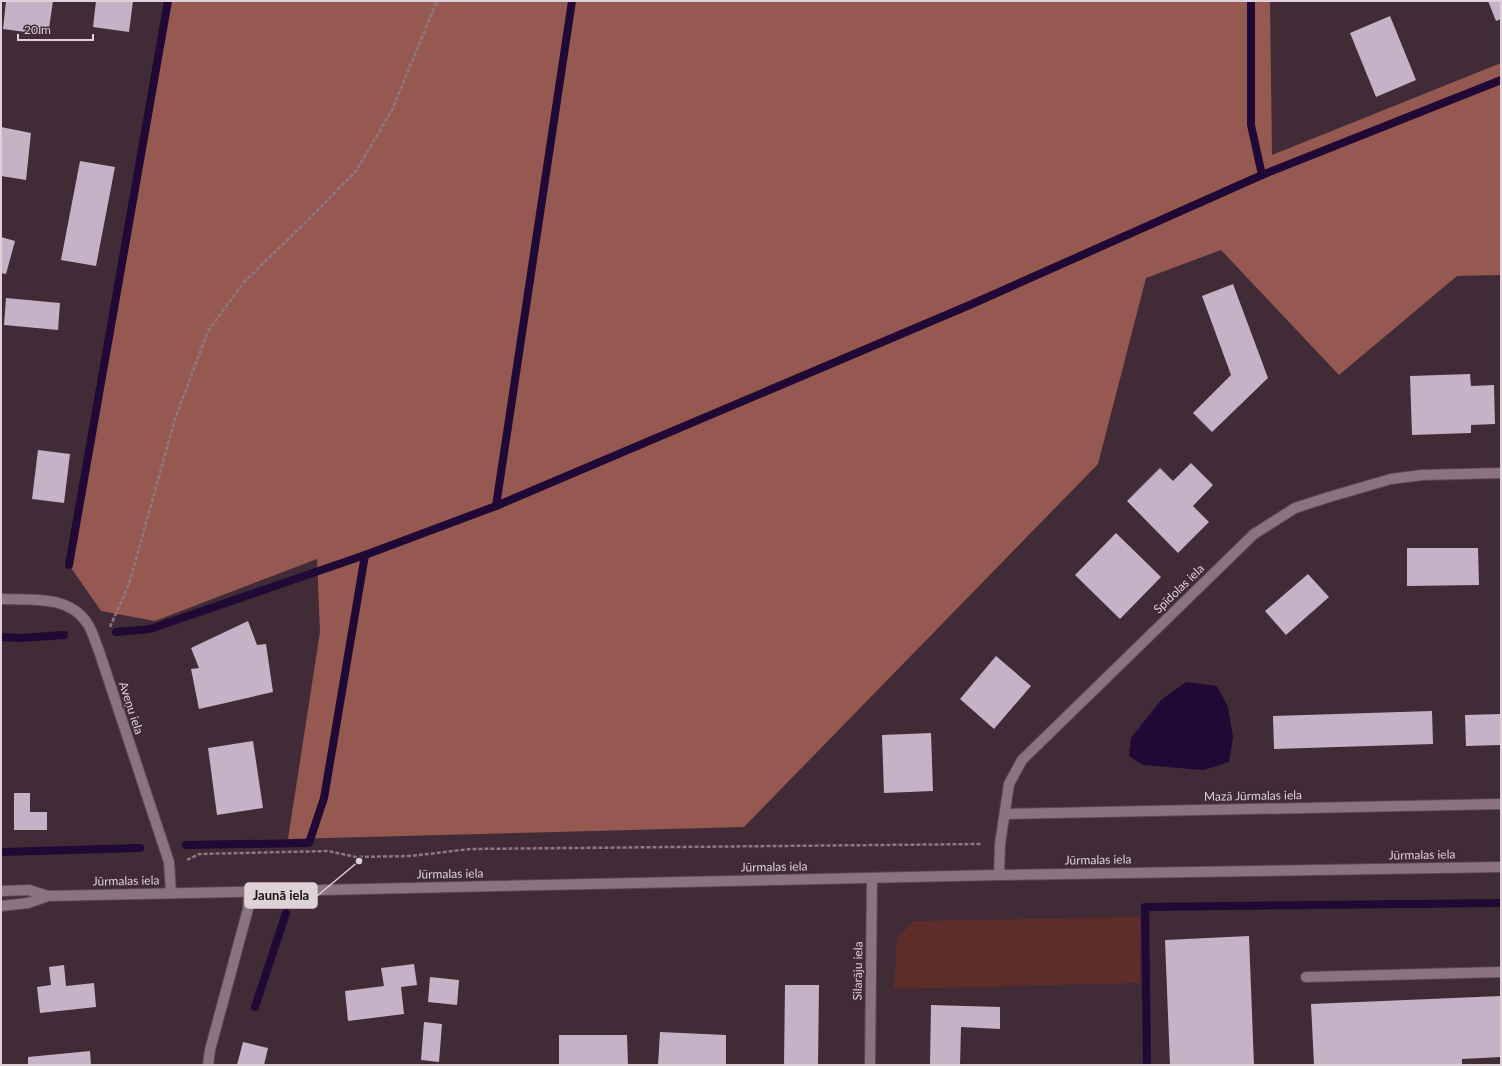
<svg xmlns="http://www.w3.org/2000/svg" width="1502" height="1066" font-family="Lato,sans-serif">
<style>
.green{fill:#5d2d29}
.forest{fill:#965952}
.water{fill:#200935}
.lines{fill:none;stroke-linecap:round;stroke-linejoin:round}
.stream{stroke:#200935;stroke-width:8}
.building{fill:#c5b2c6}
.service-casing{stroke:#5a4852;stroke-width:12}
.minor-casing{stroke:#5a4852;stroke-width:12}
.secondary-casing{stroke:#5a4852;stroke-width:12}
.path{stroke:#8b7a83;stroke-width:2.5;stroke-dasharray:4 2;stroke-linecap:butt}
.service{stroke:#8c7380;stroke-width:10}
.minor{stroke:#8c7380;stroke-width:10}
.secondary{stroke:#8c7380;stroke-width:10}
.labels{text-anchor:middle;stroke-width:4;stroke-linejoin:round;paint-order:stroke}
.street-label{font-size:12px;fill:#dfd1d8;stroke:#402b36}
.leader{fill:none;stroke:#dfd1d8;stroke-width:1.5}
.callout-dot{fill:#dfd1d8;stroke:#402b36;stroke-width:1.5}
.callout{fill:#dfd1d8;stroke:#dfd1d8;stroke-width:1.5}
.callout-label{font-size:13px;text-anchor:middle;font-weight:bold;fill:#111}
</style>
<rect width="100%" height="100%" fill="#402b36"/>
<path class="green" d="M1140,917V983L894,989L897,939L913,921Z"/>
<path class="forest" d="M168,1H1270L1272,155L1501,63V275L1457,276L1339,375L1221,250L1146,278L1098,464L744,827L288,839L320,632L317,559L155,621L101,611L69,565Z"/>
<path class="water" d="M1186,682L1217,686L1228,707L1233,737L1229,762L1204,770L1143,765L1129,756L1131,738L1161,700Z"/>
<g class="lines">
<g class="stream">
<path d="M1251,1V125L1262,175"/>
<path d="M496,506L572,1"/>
<path d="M69,565L168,1"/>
<path d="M116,632L150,629L365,555L496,506L972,304L1262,175L1501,80"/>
<path d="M1,637L19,638L64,635"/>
<path d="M186,845L309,843L324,798L365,555"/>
<path d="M1,852L140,848"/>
<path d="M255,1007L286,913"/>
<path d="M1147,1065L1145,907L1501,903"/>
</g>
</g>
<g class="building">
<path d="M6,1H53L48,35L3,29Z"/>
<path d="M96,1H133L129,32L93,27Z"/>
<path d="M1488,1H1501V19L1496,21Z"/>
<path d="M1390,16L1416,80L1376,97L1350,33Z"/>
<path d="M1,127L31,133L26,180L1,176Z"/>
<path d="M80,161L115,167L96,266L61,260Z"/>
<path d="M1,237L15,241L6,274L1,273Z"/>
<path d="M1233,284L1268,378L1212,432L1193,413L1231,375L1202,296Z"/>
<path d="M6,298L60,303L58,330L4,325Z"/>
<path d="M1470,374L1471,386L1494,385L1495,424L1471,425V433L1412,435L1410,376Z"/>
<path d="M38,450L70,454L64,503L32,499Z"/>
<path d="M1191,463L1213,485L1193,506L1209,522L1178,553L1127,501L1160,468L1173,481Z"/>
<path d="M1116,533L1161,577L1120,619L1075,575Z"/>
<path d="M1407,548H1478L1479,585L1407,586Z"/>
<path d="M1308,574L1329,597L1286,635L1265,611Z"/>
<path d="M248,621L257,645L266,644L273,692L199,709L191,669L199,668L191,648Z"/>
<path d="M996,656L1031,686L994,729L960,699Z"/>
<path d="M1432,711L1433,744L1274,749L1273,716Z"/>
<path d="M1501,714V745L1466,746L1465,715Z"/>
<path d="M931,733L933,791L884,793L882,735Z"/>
<path d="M253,741L263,808L217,815L208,748Z"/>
<path d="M14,793H30V812H47V830H14Z"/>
<path d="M1249,936L1254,1065H1170L1165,940Z"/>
<path d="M414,964L417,985L401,987L404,1014L348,1021L345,991L384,986L381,968Z"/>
<path d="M64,965L66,986L94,983L96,1007L40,1013L37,987L51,985L49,967Z"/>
<path d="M430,977L459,980L457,1005L428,1002Z"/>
<path d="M785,985H819L818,1065H784Z"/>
<path d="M1501,996V1057L1462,1059V1065H1314L1311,1004Z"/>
<path d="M931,1005L1000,1007V1029L961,1027L960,1065H930Z"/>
<path d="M424,1022L442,1024L439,1062L421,1060Z"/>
<path d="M660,1032L726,1035V1065H658Z"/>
<path d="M559,1035H627L628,1065H559Z"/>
<path d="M243,1042L268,1048L264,1065H237Z"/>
<path d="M90,1051L91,1065H28V1057Z"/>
</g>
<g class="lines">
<defs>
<path id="service" d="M1306,977L1501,972"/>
<g id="minor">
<path d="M1,599C30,600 69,595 87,623C93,631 95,642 99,651L169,862L171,893"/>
<path d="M1005,814L1501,804"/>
<path d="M999,875L1000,844L1009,784L1022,760L1254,534L1295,508L1329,497L1391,479L1422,475L1501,473"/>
<path d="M208,1065L210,1050L248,909L249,891"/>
<path d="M870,1065L872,878"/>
</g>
<g id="secondary">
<path d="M1,891L29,890L48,896L999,875L1501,867"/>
<path d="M1,906L28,903L48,896"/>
</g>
</defs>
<use href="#service" class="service-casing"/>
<use href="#minor" class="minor-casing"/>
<use href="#secondary" class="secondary-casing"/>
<g class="path">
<path d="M110,627L129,584L175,419L208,331L244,282L308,220L356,171L392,110L437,1"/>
<path d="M187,860L199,854L328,851L356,857L411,856L470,849L982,844"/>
</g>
<use href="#service" class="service"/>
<use href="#minor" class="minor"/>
<use href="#secondary" class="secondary"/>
</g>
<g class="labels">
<g class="street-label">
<text transform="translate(1179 589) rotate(-44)" y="4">Spīdolas iela</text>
<text transform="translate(131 708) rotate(72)" y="4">Aveņu iela</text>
<text transform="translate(1253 796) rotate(-1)" y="4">Mazā Jūrmalas iela</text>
<text transform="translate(1422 855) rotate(-1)" y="4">Jūrmalas iela</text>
<text transform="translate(1098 860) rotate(-1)" y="4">Jūrmalas iela</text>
<text transform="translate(774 867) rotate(-1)" y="4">Jūrmalas iela</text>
<text transform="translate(450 874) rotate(-1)" y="4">Jūrmalas iela</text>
<text transform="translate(126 881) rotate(-1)" y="4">Jūrmalas iela</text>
<text transform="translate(858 971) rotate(-89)" y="4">Silarāju iela</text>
</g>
</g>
<path class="leader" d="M359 861L317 896"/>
<circle class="callout-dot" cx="359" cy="861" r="4"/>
<rect class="callout" x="245" y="883" width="72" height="25" rx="4"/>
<g class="callout-label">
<text x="281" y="900">Jaunā iela</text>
</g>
<rect width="1502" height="1066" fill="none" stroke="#dfd1d8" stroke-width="4"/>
<path d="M18 34v6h75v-6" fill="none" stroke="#dfd1d8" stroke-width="2"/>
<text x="24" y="34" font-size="12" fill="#dfd1d8" stroke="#402b36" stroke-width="3" paint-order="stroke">20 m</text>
</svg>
